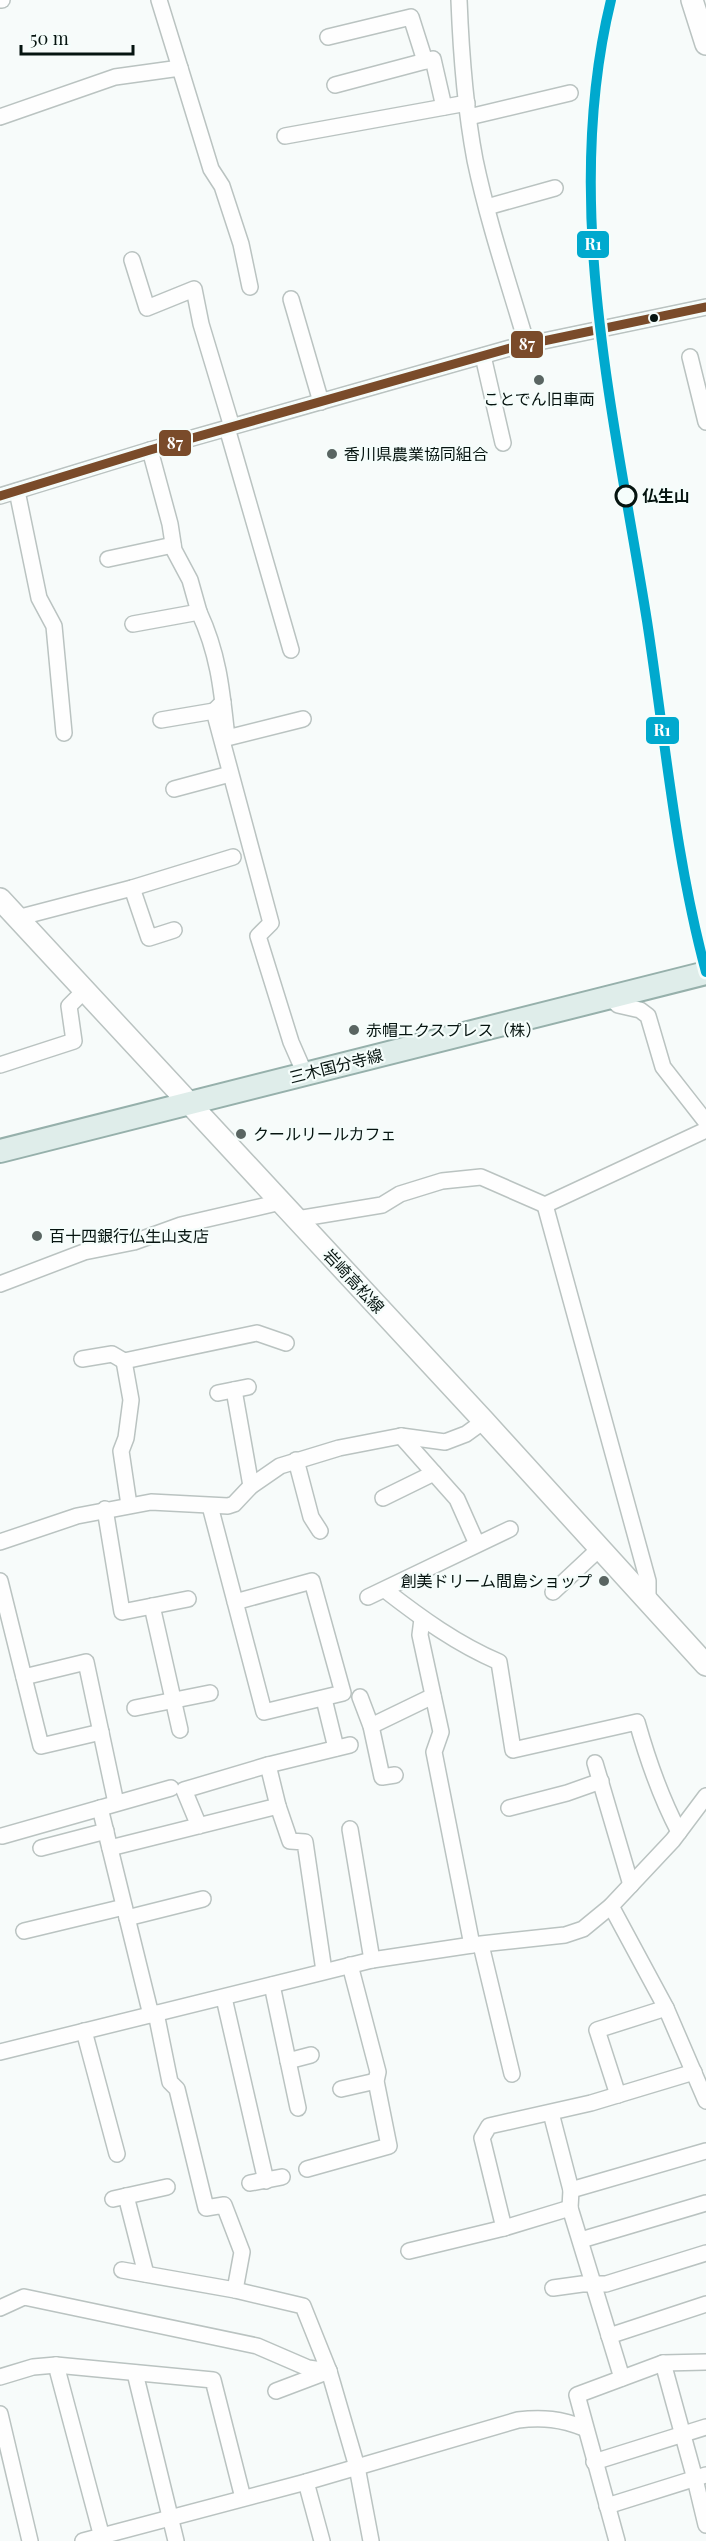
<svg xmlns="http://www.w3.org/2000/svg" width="706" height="2541" font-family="'Playfair Display','Noto Sans JP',serif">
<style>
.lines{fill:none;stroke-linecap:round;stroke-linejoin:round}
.street-casing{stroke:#bac3c1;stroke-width:18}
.secondary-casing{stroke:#bac3c1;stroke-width:24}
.primary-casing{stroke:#96b0ab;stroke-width:26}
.street{stroke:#fefefe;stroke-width:15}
.secondary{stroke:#fefefe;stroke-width:21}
.primary{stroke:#dfedea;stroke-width:22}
.bus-1-casing{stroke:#f5fdfb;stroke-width:14}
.bus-1{stroke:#7a4b2a;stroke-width:9}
.rail-1-casing{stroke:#f5fdfb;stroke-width:15}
.rail-1{stroke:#00a9ce;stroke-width:10}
.bus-dot{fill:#061410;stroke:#f5fdfb;stroke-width:2}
.poi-dot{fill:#5a6562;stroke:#f5fdfb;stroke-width:2}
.stop-dot{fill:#f5fdfb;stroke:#061410;stroke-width:3}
.labels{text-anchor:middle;stroke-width:4.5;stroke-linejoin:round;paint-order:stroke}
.poi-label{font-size:16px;fill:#061410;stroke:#f5fdfb;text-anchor:start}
.stop-label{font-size:16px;font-weight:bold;fill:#061410;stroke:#f5fdfb;text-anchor:start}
.street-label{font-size:16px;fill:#061410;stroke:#f5fdfb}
.line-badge{stroke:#f5fdfb;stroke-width:2}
.badge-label{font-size:16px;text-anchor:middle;font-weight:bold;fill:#fff}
</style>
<rect width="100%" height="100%" fill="#f7fbfa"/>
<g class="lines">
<defs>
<g id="street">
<path d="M0,0H2"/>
<path d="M159,0L180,68"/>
<path d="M459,0C461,53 465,107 475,160C488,222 509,284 527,345"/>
<path d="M328,37L411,17L425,61"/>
<path d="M335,85L433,59L444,107"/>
<path d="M0,117L115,77L180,68L211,169L222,186L241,244L250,287"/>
<path d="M469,117L570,93"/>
<path d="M285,136L467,103"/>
<path d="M487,207L555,188"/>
<path d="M132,260L147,308L194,289L201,324L232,427"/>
<path d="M291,299L321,402"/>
<path d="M483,356L503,443"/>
<path d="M690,357L706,422"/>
<path d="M227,428L291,650"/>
<path d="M17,491L39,598L54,626L64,733"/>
<path d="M0,496L150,450L510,348L706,307"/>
<path d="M108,559L173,545"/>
<path d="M199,612C219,655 222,692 227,738L303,719"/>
<path d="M133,624L199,612L190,580L174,550L170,524L150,450"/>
<path d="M223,702L214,711L271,923L258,936L291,1042L305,1074"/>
<path d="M161,720L214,711"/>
<path d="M174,789L230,774"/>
<path d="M132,888L149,938L174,930"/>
<path d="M17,918L132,888L233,857"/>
<path d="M609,997L618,1005L640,1010L648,1016L663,1067L706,1122"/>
<path d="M0,1065L74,1041L69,1006L85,990"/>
<path d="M545,1205L648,1581V1604"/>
<path d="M297,1219L382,1205L400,1194L442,1181L481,1177L545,1205L706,1130"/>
<path d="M0,1284L84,1252L134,1242L181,1225L281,1202"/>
<path d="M82,1359L112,1354L124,1361L257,1333L286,1343"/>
<path d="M124,1361L131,1400L126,1438L121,1451L129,1505"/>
<path d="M234,1390L251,1486"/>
<path d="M218,1393L248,1387"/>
<path d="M401,1436L457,1499L477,1544"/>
<path d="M296,1460L311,1517L320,1531"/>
<path d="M383,1498L434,1473"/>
<path d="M210,1506L264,1712L343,1693L312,1581L235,1602"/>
<path d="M105,1509L122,1612L188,1599"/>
<path d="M0,1542L77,1516L151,1502L228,1506L234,1504L251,1486L280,1466L339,1448L401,1436L445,1442L466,1434L484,1421"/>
<path d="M0,1581L41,1746L101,1732"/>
<path d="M385,1590C421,1618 457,1644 499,1662L513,1750L637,1722C648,1761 660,1796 679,1832"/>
<path d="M553,1592L599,1549"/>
<path d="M368,1597L510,1529"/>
<path d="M152,1606L180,1730"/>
<path d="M422,1619L420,1635L441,1732L434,1752L472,1945"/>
<path d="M24,1677L86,1662L116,1803"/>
<path d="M360,1697L371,1726L382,1777L395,1775"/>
<path d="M324,1699L336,1748"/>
<path d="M135,1708L210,1693"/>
<path d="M371,1726L433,1696"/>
<path d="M595,1763L631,1885"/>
<path d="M268,1765L350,1745"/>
<path d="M278,1806L290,1841L305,1842L324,1971"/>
<path d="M100,1808L151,2015"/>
<path d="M509,1808L567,1793L601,1781"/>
<path d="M350,1829L372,1960"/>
<path d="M2,1836L171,1788"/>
<path d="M41,1848L106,1831"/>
<path d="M110,1848L278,1806L268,1765L184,1790L199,1826"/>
<path d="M611,1906L666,2008L706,2101"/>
<path d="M127,1918L203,1899"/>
<path d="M24,1931L124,1907"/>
<path d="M481,1945L512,2074"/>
<path d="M272,1985L298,2108"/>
<path d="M224,1998L266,2181"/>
<path d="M156,2013L170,2082L177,2089L206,2208L224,2205L242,2252L235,2290"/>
<path d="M84,2031L117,2154"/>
<path d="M0,2052L372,1960L472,1945L565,1935L583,1929L611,1906L673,1840L706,1796"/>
<path d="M288,2061L311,2055"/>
<path d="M341,2089L376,2081"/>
<path d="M618,2095L597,2030L666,2008"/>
<path d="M551,2113L571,2190L570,2208L622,2378"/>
<path d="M307,2169L389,2146L376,2081L378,2072L350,1965"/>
<path d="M250,2183L282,2177"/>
<path d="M571,2190L706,2151"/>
<path d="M126,2196L146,2274"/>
<path d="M113,2199L167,2187"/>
<path d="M504,2228L482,2138L489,2126L591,2103L694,2072"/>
<path d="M581,2240L706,2203"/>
<path d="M409,2251L504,2228L570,2208"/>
<path d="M122,2270L235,2290L303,2306L329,2371L357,2467L371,2541"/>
<path d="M553,2288L582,2284H606L706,2253"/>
<path d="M0,2308L24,2297L257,2346L308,2368L329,2371"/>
<path d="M609,2336L706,2304"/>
<path d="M663,2363L695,2479L706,2525"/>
<path d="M56,2365L103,2541"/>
<path d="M135,2373L176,2541"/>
<path d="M0,2377L33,2367L56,2365L213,2380L243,2498"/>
<path d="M276,2391L329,2371"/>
<path d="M0,2414L30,2541"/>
<path d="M594,2462L706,2427"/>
<path d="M306,2482L322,2541"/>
<path d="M607,2506L706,2475"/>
<path d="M83,2541L306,2482L518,2420C543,2417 561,2419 584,2428"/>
<path d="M617,2541L577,2395L663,2363L706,2362"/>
</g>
<g id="secondary">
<path d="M692,0L706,44"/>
<path d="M0,899L484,1421L706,1665"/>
</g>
<path id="primary" d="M0,1151L706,973"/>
</defs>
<use href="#street" class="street-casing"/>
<use href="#secondary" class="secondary-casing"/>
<use href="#primary" class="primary-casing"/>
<use href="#street" class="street"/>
<use href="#secondary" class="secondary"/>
<use href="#primary" class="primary"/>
<defs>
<path id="bus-1" d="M0,496L150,450L510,348L706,307"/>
</defs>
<use href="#bus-1" class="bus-1-casing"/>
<use href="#bus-1" class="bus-1"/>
<defs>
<path id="rail-1" d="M611,0C561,203 615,419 647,621C665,738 675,857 706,972"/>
</defs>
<use href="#rail-1" class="rail-1-casing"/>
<use href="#rail-1" class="rail-1"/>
</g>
<circle class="bus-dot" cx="654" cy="318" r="5"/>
<g class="poi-dot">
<circle cx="539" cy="380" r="6"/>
<circle cx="332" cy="454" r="6"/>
<circle cx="354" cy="1030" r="6"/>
<circle cx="241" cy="1134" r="6"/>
<circle cx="37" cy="1236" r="6"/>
<circle cx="604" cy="1581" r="6"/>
</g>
<circle class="stop-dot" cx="626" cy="496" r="10"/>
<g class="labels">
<g class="poi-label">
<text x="539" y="405" text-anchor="middle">ことでん旧車両</text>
<text x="344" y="460">香川県農業協同組合</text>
<text x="366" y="1036">赤帽エクスプレス（株）</text>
<text x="253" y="1140">クールリールカフェ</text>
<text x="49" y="1242">百十四銀行仏生山支店</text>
<text x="592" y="1587" text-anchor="end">創美ドリーム間島ショップ</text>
</g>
<g class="stop-label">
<text x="642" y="502">仏生山</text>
</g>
<g class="street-label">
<text transform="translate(336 1066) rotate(-14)" y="6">三木国分寺線</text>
<text transform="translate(354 1281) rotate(47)" y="6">岩崎高松線</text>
</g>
</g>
<g class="line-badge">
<rect x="576" y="230" width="34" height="29" rx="6" fill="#00a9ce"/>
<rect x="510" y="330" width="34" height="29" rx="6" fill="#7a4b2a"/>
<rect x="158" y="429" width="34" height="28" rx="6" fill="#7a4b2a"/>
<rect x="645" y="716" width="35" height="29" rx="6" fill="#00a9ce"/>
</g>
<g class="badge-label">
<text x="593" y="250">R1</text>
<text x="527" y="350">87</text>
<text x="175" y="449">87</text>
<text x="662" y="736">R1</text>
</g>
<path d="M21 45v9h112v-9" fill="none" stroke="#061410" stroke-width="3"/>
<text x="30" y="45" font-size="18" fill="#061410" stroke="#f5fdfb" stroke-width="4.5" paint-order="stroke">50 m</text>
</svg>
